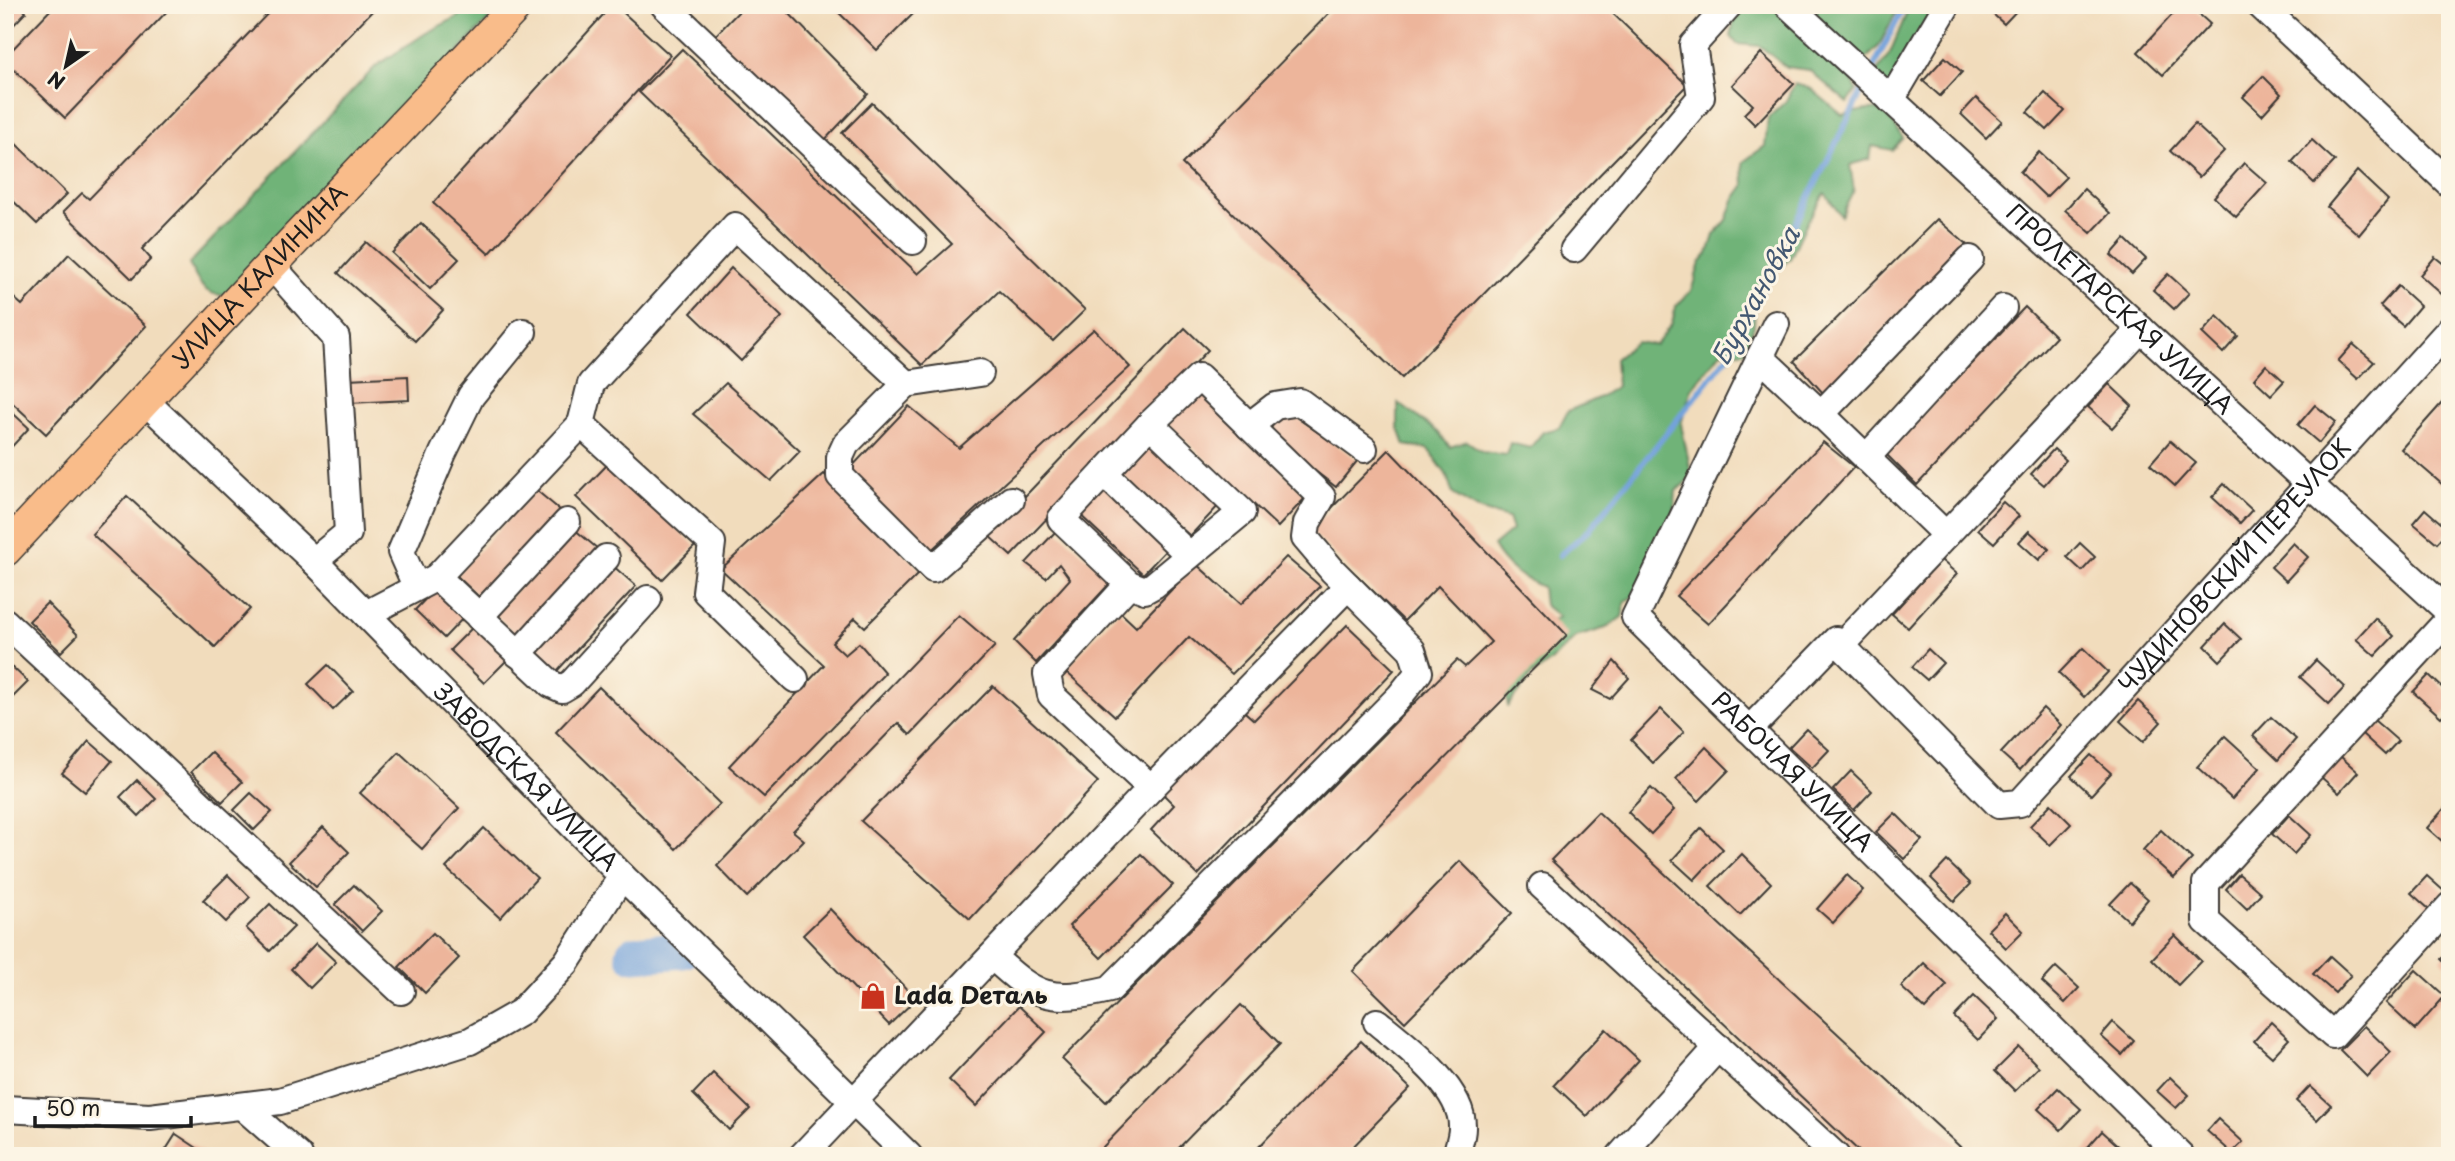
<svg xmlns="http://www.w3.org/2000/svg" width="2455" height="1161" font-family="'Playpen Sans',sans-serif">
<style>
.forest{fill:#6fb378;stroke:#46684a;stroke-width:2}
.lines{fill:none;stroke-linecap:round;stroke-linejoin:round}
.stream{stroke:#73a2dc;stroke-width:6}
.river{stroke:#73a2dc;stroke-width:37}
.building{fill:#edb59b}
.minor-casing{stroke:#3c3934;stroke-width:30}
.major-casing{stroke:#3c3934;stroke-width:35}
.minor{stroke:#fff;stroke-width:26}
.major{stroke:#f9bc8a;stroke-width:32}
.labels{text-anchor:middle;stroke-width:6;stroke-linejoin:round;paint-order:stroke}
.street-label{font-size:24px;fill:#1c1c1c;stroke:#fcf5e5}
.poi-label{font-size:24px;font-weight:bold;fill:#1c1c1c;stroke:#fcf5e5;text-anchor:start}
.water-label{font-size:26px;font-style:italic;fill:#435872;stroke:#fcf5e5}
</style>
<rect width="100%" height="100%" fill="#fcf5e5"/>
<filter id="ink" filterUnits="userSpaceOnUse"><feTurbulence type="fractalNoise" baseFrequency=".0143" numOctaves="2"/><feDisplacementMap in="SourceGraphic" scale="14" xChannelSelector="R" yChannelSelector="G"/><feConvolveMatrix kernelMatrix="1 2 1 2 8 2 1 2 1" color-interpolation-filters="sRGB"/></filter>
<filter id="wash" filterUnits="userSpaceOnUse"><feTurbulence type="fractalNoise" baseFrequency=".00686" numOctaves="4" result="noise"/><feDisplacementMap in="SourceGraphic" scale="28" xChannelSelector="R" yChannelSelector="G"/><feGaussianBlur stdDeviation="1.57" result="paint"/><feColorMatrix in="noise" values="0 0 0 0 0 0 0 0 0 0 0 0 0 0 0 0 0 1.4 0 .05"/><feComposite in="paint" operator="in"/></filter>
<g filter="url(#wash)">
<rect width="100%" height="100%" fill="#f1dcbc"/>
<g class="forest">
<path d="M470,5H502L234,295C205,298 201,287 189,264L376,66L426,33L461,15Z"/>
<path d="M1741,5H1775L1850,76L1857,90L1848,103L1809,70L1786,67L1760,46L1737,44L1731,36L1736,10Z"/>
<path d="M1796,5H1900L1879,46L1865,60Z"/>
<path d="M1910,5H1942L1887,89L1874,76L1890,53Z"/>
<path d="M1794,84L1810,88L1842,115C1881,106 1881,105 1903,138L1892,150L1872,146L1870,159L1850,165L1854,190L1841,216L1825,193L1807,222L1790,259L1756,289L1754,326L1744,352H1721L1692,388L1681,424L1692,477L1676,491L1674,518L1640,590L1625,603L1622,617L1606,628L1576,637L1550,662L1530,677L1508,706L1501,671L1535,630L1559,617L1544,605L1542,587C1520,577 1505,567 1493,546L1512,530L1508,518L1478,509L1453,494L1446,474L1428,449L1405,445L1398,426V403L1438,432L1450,447L1467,441L1483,452L1506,455L1510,443L1530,448L1543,432L1559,428L1568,411L1598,398L1617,386L1615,359L1636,342L1656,345L1672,323L1676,306L1691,291L1700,263L1708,254L1714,235L1727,220L1734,200L1744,186L1743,162L1765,146L1768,118L1786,101Z"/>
</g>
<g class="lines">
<g class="stream">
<path d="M1871,72L1905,5"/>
<path d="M1560,555L1589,530L1732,351L1865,85"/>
</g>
<path class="river" d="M634,954L683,950"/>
</g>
<g id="blocks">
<g class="building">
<path d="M5,5H19L26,12L5,34Z"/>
<path d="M55,5H173L65,118L5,61V57Z"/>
<path d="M276,5H378L142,249L151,259L132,279L63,212L82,193L89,199Z"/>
<path d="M612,5H615L670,55L489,254L433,203Z"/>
<path d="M745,5H781L868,94L821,144L711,40Z"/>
<path d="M831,5H908L915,12L877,50Z"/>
<path d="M1337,5H1604L1687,85L1402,378L1182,164Z"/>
<path d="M1983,5H2022L2004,24Z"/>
<path d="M2181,5H2189L2210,24L2163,75L2138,52Z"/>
<path d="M682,49L918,274L952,244L842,133L872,103L1085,310L1053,341L999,291L922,365L639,92Z"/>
<path d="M1761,53L1794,84L1755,125L1744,114L1753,105L1732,85Z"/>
<path d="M1945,57L1962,72L1940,96L1923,81Z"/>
<path d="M2263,76L2281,94L2262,115L2243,97Z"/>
<path d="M2045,93L2065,111L2047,130L2027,112Z"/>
<path d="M1976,98L2002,121L1986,138L1961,114Z"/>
<path d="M2195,124L2224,151L2199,177L2170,151Z"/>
<path d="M5,133L67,194L37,224L5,193Z"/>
<path d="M2312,140L2335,161L2314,183L2292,162Z"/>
<path d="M2039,152L2066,177L2046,197L2020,172Z"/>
<path d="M2244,163L2267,183L2236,217L2214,197Z"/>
<path d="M2357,171L2388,200L2359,235L2327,207Z"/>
<path d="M2084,189L2110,213L2091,233L2065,210Z"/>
<path d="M1937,219L1966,244L1823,393L1794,361Z"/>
<path d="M421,223L459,259L430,289L392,253Z"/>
<path d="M2125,239L2146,259L2132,274L2111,255Z"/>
<path d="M366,242L443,310L415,341L338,273Z"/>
<path d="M69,254L146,326L46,434L5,396V290L22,305Z"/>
<path d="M2435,257L2450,269V291L2445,297L2420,275Z"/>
<path d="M731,268L782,317L741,361L691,313Z"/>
<path d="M2168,274L2189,293L2174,309L2153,290Z"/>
<path d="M2398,286L2420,306L2403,326L2380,306Z"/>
<path d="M2025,307L2056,337L1917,485L1886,454Z"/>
<path d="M2217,316L2238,336L2223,353L2202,333Z"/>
<path d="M1185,328L1208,350L1011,556L988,535Z"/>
<path d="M1094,329L1130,367L926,555L847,472L909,406L959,448Z"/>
<path d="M2353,344L2374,362L2358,379L2338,361Z"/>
<path d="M2266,365L2284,381L2271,395L2254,379Z"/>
<path d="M408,376L409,400L329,404L328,380Z"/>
<path d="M726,383L800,451L771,481L693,414Z"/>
<path d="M2109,384L2132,406L2112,428L2088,407Z"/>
<path d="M1199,389L1307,496L1278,527L1166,422Z"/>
<path d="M2450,394V491L2401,449Z"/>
<path d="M2315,405L2336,422L2319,443L2298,425Z"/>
<path d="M5,406L29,428L5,454Z"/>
<path d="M1284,409L1358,460L1336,487L1267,434Z"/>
<path d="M1150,440L1221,503L1190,536L1120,472Z"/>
<path d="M2170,441L2196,463L2175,486L2150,464Z"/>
<path d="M1823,442L1854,467L1708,624L1676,596Z"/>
<path d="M2054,449L2066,460L2044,485L2031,474Z"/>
<path d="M1389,450L1567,635L1106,1102L1062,1059L1457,660L1465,667L1491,642L1438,586L1404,621L1310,530Z"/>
<path d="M609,463L695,546L662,580L576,497Z"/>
<path d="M824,474L921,571L865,627L855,618L832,643L845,655L859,643L885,673L764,797L729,766L824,665L721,569Z"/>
<path d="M1103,483L1169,547L1143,574L1076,511Z"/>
<path d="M2224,484L2252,510L2240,523L2212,497Z"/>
<path d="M536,490L560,510L479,597L456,575Z"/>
<path d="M127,496L250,609L215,647L92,534Z"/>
<path d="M2003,502L2019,516L1994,543L1978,529Z"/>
<path d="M2425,509L2449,530L2437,543L2413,523Z"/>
<path d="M574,529L598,549L517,636L495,614Z"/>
<path d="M1057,530L1112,581L1036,663L1014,641L1070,579L1059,564L1046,578L1026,563Z"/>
<path d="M2029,531L2049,549L2039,560L2019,542Z"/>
<path d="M2080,543L2095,557L2082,571L2067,557Z"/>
<path d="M2293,543L2308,557L2286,581L2271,567Z"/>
<path d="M1286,557L1320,586L1232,674L1189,637L1115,716L1065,671L1119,611L1136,627L1196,564L1241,604Z"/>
<path d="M1941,560L1957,574L1908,628L1892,614Z"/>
<path d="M612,565L636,586L556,672L533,650Z"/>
<path d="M436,588L465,616L444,638L415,610Z"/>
<path d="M47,603L78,635L61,652L29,621Z"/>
<path d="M959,615L995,646L910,735L898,723L793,831L804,840L747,897L717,866Z"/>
<path d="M2375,618L2394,636L2375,656L2356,639Z"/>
<path d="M2225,624L2241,639L2220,661L2205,646Z"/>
<path d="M1347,625L1394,670L1198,875L1151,830L1174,805L1160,791L1238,706L1254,720Z"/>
<path d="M474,626L508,659L484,683L450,650Z"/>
<path d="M2083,648L2108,672L2084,697L2059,673Z"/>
<path d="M1928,649L1943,663L1927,680L1912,667Z"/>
<path d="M5,660L28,682L5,705Z"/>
<path d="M2316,660L2345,687L2329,704L2300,677Z"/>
<path d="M1614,661L1629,678L1610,699L1592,690Z"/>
<path d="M328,665L353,691L333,710L308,684Z"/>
<path d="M2429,675L2450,695V708L2441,717L2413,692Z"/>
<path d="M993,686L1098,782L970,919L861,821Z"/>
<path d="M599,687L720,804L676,849L556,732Z"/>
<path d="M2138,701L2161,722L2143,742L2120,721Z"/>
<path d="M2043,708L2061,725L2020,770L2001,753Z"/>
<path d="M1661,709L1684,732L1653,763L1631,740Z"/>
<path d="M2271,717L2296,739L2278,760L2253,736Z"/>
<path d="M2374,720L2398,741L2385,755L2361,733Z"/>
<path d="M1806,729L1829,750L1812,768L1789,747Z"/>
<path d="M2225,736L2260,768L2232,799L2197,767Z"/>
<path d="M89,741L112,761L85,792L62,773Z"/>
<path d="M1706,747L1729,770L1699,801L1676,779Z"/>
<path d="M211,752L242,782L222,802L191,772Z"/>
<path d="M399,752L459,808L422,849L360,793Z"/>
<path d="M2091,755L2111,773L2091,795L2071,776Z"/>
<path d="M2340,756L2358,772L2339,793L2321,777Z"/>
<path d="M1851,771L1872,791L1854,810L1833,790Z"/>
<path d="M137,780L156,799L139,816L120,797Z"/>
<path d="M1651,788L1674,810L1651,834L1628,812Z"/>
<path d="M251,793L272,812L254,830L234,810Z"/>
<path d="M2450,802V848L2427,828Z"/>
<path d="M2051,804L2071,824L2050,845L2030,826Z"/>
<path d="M1598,812L1970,1156H1864L1551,860Z"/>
<path d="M1895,813L1922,840L1904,859L1876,832Z"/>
<path d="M2289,815L2311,835L2294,854L2272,834Z"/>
<path d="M323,827L349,852L316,887L289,862Z"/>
<path d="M484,828L537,878L500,918L446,868Z"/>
<path d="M1701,828L1723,849L1694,880L1672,860Z"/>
<path d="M2161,830L2192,859L2174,878L2143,850Z"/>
<path d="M1141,854L1173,885L1101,958L1069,926Z"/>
<path d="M1742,854L1771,883L1740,915L1710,886Z"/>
<path d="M1460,861L1512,913L1405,1022L1353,971Z"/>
<path d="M1947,861L1971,884L1954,901L1931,878Z"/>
<path d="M2239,874L2261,893L2247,909L2226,889Z"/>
<path d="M228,875L250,897L226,922L203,900Z"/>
<path d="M1847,875L1863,890L1833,923L1817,909Z"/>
<path d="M2427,876L2445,892L2429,909L2411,893Z"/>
<path d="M2130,883L2148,899L2129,921L2110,904Z"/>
<path d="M354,885L382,911L362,931L335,904Z"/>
<path d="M270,904L294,927L270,951L246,928Z"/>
<path d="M830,909L916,999L889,1025L803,935Z"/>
<path d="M2005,913L2023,931L2006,948L1988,930Z"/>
<path d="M433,933L459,958L425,993L399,967Z"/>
<path d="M2175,935L2201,961L2178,985L2152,959Z"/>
<path d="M316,943L336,962L310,988L291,969Z"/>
<path d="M2450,950V968L2441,959Z"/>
<path d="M2330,956L2351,975L2335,993L2313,974Z"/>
<path d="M1924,963L1947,985L1925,1009L1901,987Z"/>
<path d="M2056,967L2079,988L2065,1003L2042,982Z"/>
<path d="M2416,970L2445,996L2415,1030L2386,1003Z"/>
<path d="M1974,996L1998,1019L1978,1040L1954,1017Z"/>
<path d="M1241,1005L1280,1044L1171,1156H1102L1098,1152Z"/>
<path d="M1019,1006L1046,1032L976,1106L949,1080Z"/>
<path d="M2113,1022L2134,1041L2122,1055L2101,1036Z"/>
<path d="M2271,1022L2289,1039L2272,1057L2254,1041Z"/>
<path d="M2364,1026L2391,1052L2367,1077L2340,1050Z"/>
<path d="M1606,1029L1639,1060L1587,1116L1554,1085Z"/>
<path d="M1361,1041L1410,1088L1344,1156H1250Z"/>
<path d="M2019,1047L2039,1067L2015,1091L1995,1071Z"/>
<path d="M713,1073L750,1109L729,1130L693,1094Z"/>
<path d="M2170,1077L2189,1095L2176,1108L2157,1091Z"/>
<path d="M2310,1086L2331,1105L2317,1120L2296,1101Z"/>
<path d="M2058,1088L2081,1109L2061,1130L2038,1109Z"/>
<path d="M2218,1119L2243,1142L2232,1153L2207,1131Z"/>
<path d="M2102,1131L2123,1150L2118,1156H2080Z"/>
<path d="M176,1134L209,1156H162Z"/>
</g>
</g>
</g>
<g filter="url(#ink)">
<use href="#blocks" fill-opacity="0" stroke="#3c3934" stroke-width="2"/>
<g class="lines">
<defs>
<g id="minor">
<path d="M664,5L913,241"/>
<path id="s1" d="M1788,5L2450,613"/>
<path d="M2260,5L2450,184"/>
<path d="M1891,100L1947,5"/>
<path d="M1574,249L1701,97L1693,45L1729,5"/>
<path d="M271,265L336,338L348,533L314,561"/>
<path id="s2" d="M1776,324L1635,617L2181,1156"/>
<path d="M1760,357L1821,414L1970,259"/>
<path d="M906,384L846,444L840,457V476L933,569L1011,500"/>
<path id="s3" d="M144,400L314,561L622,876L909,1156"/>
<path d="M1821,414L1946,535"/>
<path d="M581,424L591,384L735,226L906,384L980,373"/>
<path d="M1249,426L1275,406L1300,402L1364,449"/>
<path d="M1866,458L2003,308"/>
<path d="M1104,473L1189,555"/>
<path d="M437,577L581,424L712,543L706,592L795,679"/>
<path d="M1129,584L1145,590L1154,585L1242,512L1150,424L1061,519L1129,584L1047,674L1051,695L1151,788"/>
<path d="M416,586L401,552L443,453L471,396L523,332"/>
<path d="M366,614L437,577L551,684L562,689L572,683L648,599"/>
<path d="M479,617L567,522"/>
<path d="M2450,618L2206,883V921L2333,1035L2450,906"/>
<path d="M5,622L401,991"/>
<path d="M1841,646L2141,329"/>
<path d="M518,654L606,558"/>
<path id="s4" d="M1749,730L1836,640L1999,805L2020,803L2450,329"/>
<path d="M1542,886L1836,1156"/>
<path d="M992,956C1037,998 1050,1003 1110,989L1399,697L1419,672L1412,650L1333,571L1305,538L1307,523L1322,497L1199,377L1150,424"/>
<path d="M1377,1022C1405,1045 1464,1088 1462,1128C1462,1137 1458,1147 1456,1156"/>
<path d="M242,1106L299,1156"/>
<path d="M5,1109L150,1117L280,1101L470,1041L521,1012L566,963L622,876"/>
<path d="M802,1156L1151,788L1348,586"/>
<path d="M1620,1156L1718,1047"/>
</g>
<g id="major">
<path id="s5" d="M5,550L271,265L517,5"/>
</g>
</defs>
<use href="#minor" class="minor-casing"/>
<use href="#major" class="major-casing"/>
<use href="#minor" class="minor"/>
<use href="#major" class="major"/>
</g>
</g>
<defs>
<symbol id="shop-bare" viewBox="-9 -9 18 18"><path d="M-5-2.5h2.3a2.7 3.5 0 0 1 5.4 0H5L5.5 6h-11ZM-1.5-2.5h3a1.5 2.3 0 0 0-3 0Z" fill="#c8321e" stroke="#fcf5e5" stroke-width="2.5" paint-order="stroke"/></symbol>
</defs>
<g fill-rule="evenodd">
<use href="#shop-bare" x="854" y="977" width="38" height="38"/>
</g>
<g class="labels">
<g class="street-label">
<text dy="8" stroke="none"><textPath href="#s5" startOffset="374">УЛИЦА КАЛИНИНА</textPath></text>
<text dy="8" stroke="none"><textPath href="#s1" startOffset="450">ПРОЛЕТАРСКАЯ УЛИЦА</textPath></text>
<text dy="8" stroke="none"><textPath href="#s4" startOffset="698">ЧУДИНОВСКИЙ ПЕРЕУЛОК</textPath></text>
<text dy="8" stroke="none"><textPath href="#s2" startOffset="546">РАБОЧАЯ УЛИЦА</textPath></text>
<text dy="8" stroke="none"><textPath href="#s3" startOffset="537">ЗАВОДСКАЯ УЛИЦА</textPath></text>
</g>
<g class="poi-label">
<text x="894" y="1004">Lada Dеталь</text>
</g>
<g class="water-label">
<text transform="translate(1756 296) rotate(-61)" y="9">Бурхановка</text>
</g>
</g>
<rect width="2455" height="1161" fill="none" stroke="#fcf5e5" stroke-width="28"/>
<g transform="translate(66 66) rotate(214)" stroke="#fcf5e5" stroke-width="5" paint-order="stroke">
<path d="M0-5L12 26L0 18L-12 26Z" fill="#1c1c1c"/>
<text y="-10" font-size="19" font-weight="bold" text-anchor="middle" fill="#1c1c1c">N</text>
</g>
<path d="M35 1116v10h156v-10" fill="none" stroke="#1c1c1c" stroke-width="3.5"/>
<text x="46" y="1116" font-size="21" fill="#1c1c1c" stroke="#fcf5e5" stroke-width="5" paint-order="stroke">50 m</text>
</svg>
